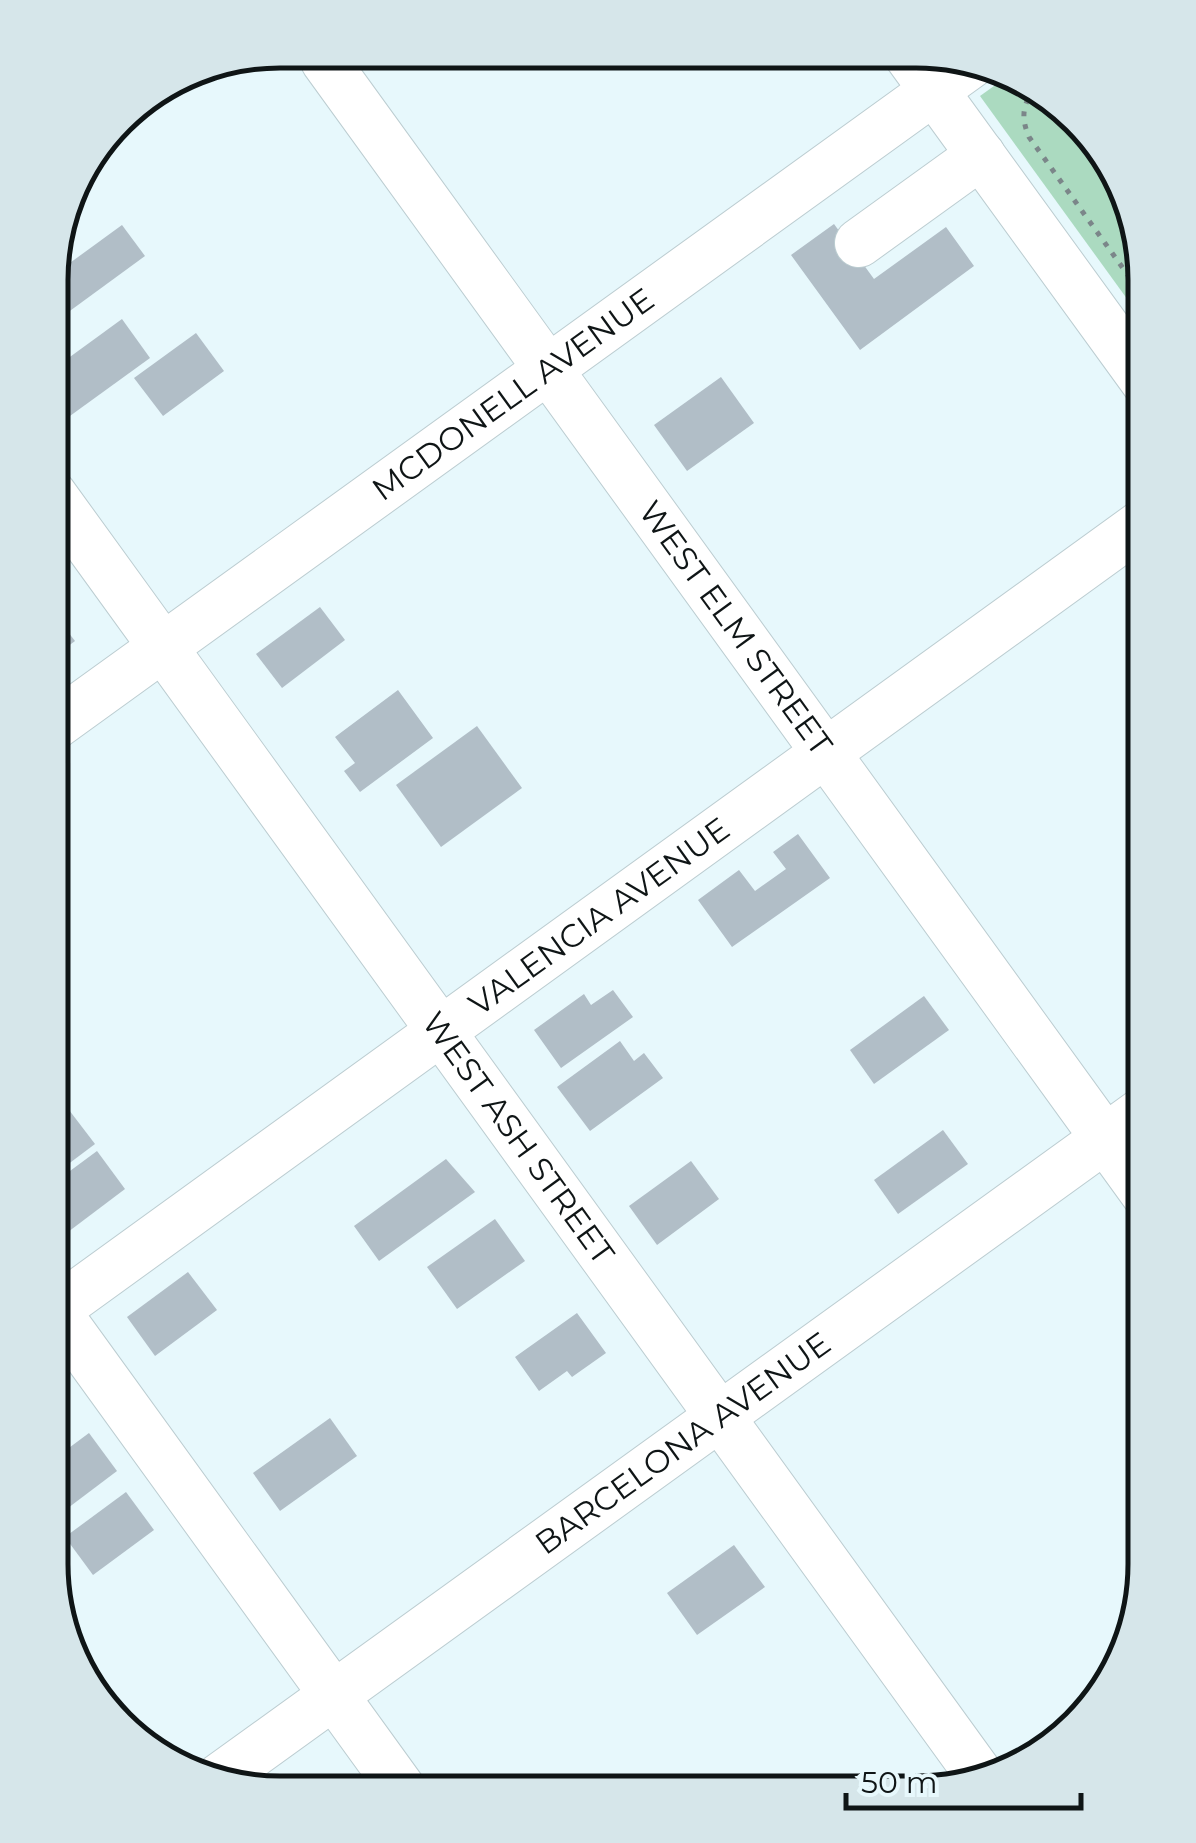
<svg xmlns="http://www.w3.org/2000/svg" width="1196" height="1843" font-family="Montserrat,sans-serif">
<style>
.green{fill:#abdac0}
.building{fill:#b1bec7}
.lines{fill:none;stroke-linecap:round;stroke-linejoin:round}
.minor-casing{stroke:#bccdd1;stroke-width:50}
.path{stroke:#7b8689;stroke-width:5;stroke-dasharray:5 8;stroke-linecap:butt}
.minor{stroke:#fff;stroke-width:48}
.labels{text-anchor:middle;stroke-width:9;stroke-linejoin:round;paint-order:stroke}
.street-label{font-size:32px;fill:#0f1516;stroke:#e7f8fc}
.rim{fill:none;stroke:#0f1516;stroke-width:5}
</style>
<rect width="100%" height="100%" fill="#e7f8fc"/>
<path class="green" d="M1008,76L1057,98L1128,191L1146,280V325L980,96Z"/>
<g class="building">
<path d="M834,224L874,279L946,227L974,266L860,350L791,255Z"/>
<path d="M122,225L145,256L52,324V276Z"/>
<path d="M122,319L150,358L63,421L52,406V370Z"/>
<path d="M196,333L224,371L163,416L134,378Z"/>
<path d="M721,377L754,423L687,471L654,425Z"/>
<path d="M320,607L345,640L282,688L256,654Z"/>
<path d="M51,610L75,641L51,659Z"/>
<path d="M398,690L433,738L360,792L344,771L355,763L335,737Z"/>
<path d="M477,726L522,788L441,847L396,785Z"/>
<path d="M798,834L830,878L732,947L698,900L739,870L755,891L786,869L773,852Z"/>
<path d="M613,990L633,1017L561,1068L534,1030L584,994L591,1005Z"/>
<path d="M924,996L949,1030L874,1084L850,1050Z"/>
<path d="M620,1041L634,1061L644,1053L663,1078L590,1131L557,1087Z"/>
<path d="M66,1106L95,1144L51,1177V1118Z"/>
<path d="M943,1130L968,1164L898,1214L874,1180Z"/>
<path d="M97,1151L125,1189L64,1235L51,1217V1185Z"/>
<path d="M446,1159L475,1192L379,1261L354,1226Z"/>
<path d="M691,1161L719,1199L657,1245L629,1206Z"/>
<path d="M495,1219L525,1261L457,1309L427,1267Z"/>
<path d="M188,1272L217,1310L155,1356L127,1317Z"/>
<path d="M577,1313L606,1353L572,1377L567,1371L539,1391L515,1357Z"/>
<path d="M330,1418L357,1456L280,1511L253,1473Z"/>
<path d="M89,1433L117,1471L56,1517L50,1509V1462Z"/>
<path d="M126,1492L154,1530L93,1575L65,1537Z"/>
<path d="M734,1545L765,1587L697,1635L667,1593Z"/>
</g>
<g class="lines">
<defs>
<g id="minor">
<path d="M908,55L1146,383"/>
<path id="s1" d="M325,61L1146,1195"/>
<path d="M859,243L981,155"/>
<path id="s2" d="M52,494L983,1780"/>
<path id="s3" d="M51,728L975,61"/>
<path d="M50,1303L403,1791"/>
<path id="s4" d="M50,1314L1146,521"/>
<path id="s5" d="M219,1778L1146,1109"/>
</g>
</defs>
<use href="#minor" class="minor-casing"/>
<path class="path" d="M1035,88C1022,105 1021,118 1029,137L1130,278L1146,285"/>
<use href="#minor" class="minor"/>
</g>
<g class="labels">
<g class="street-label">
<text dy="11" stroke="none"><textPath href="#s3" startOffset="570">MCDONELL AVENUE</textPath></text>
<text dy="11" stroke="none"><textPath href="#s1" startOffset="700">WEST ELM STREET</textPath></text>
<text dy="11" stroke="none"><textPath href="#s4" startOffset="678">VALENCIA AVENUE</textPath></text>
<text dy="11" stroke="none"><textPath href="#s2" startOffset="795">WEST ASH STREET</textPath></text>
<text dy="11" stroke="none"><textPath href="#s5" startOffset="572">BARCELONA AVENUE</textPath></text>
</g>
</g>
<path d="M0 0H1196V1843H0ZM280 68H916A212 212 0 0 1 1128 280V1564A212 212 0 0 1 916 1776H280A212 212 0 0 1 68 1564V280A212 212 0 0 1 280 68Z" fill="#d6e6ea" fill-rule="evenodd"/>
<path class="rim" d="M280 68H916A212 212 0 0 1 1128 280V1564A212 212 0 0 1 916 1776H280A212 212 0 0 1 68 1564V280A212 212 0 0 1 280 68Z"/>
<path d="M846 1793v15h235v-15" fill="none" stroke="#0f1516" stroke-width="5"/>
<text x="861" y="1793" font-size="30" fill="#0f1516" stroke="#e7f8fc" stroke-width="8" paint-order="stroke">50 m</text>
</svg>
